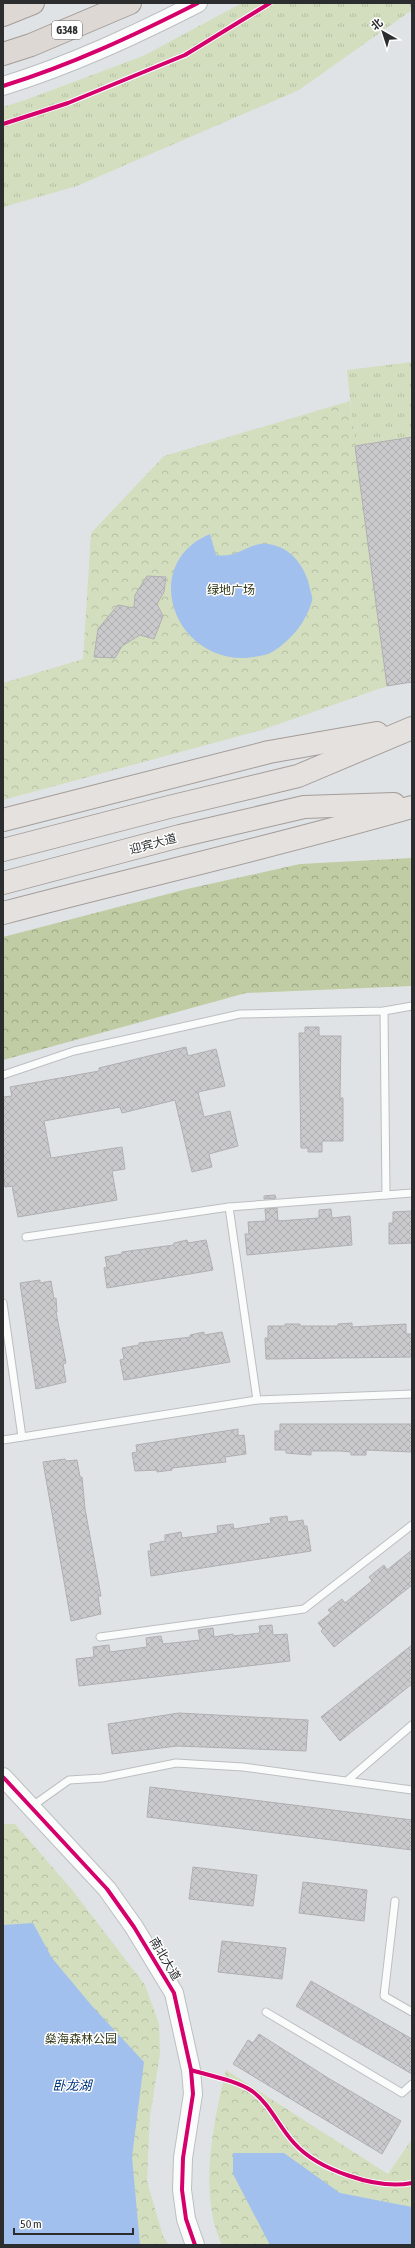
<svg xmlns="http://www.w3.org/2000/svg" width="415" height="2248" font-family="'Asap Condensed','Noto Sans SC',sans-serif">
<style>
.grass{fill:url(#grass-tufts)}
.forest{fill:url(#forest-crowns)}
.park{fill:url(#park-crowns)}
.water{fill:#a2c0ee}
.building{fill:url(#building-cross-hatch);stroke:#b0afb1}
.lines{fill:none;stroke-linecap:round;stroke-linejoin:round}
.service-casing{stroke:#bcbfc1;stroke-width:9}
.tertiary-casing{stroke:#bcbfc1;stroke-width:20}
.primary-casing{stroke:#a49d9a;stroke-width:24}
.trunk-casing{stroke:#a49d9a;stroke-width:24}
.service{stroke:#fafbfb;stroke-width:7}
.tertiary{stroke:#fafbfb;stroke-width:18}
.primary{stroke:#e5e1de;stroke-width:22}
.trunk{stroke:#ded8d5;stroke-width:22}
.cycleway-casing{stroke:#fff;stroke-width:6}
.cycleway{stroke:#d6006c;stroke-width:4}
.labels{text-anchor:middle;stroke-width:3;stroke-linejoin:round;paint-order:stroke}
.shield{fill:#fff;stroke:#6b6c6d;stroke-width:1}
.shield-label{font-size:11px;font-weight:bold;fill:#2b2d2f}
.park-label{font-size:12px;fill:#303817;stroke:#fff}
.street-label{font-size:12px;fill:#2b2d2f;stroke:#fff}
.water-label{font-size:13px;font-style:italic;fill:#00367f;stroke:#fff}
</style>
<defs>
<pattern id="grass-tufts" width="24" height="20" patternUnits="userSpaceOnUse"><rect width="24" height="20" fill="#d3debe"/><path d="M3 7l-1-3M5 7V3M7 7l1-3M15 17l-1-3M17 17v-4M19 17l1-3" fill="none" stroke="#b5bfa4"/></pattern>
<pattern id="forest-crowns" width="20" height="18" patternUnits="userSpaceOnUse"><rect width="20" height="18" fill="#c0cca3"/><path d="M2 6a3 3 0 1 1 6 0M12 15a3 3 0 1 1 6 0" fill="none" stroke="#9ca685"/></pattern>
<pattern id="park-crowns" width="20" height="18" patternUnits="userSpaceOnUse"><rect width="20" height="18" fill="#d3debe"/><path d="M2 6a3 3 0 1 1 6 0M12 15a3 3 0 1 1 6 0" fill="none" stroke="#b5bfa4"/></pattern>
<pattern id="building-cross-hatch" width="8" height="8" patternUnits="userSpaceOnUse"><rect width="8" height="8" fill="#cacacc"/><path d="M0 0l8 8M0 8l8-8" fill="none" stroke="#aeaeb0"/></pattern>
</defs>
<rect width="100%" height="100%" fill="#e0e3e6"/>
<g class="grass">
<path d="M242,3H412V10L299,90L77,186L3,207V107L28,99L143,56Z"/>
<path d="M412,362V437L355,446L347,370Z"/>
</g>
<path class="forest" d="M412,858V986L246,993L3,1060V937L187,889L300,864Z"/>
<g class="park">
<path d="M350,401L387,686L262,730L3,800V683L83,659L91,533L164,456Z"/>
<path d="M3,1824H15L73,1891L145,1985L159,2024L160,2054L150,2116L147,2181L163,2236L169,2245H3Z"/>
<path d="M226,2070L388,2174L412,2139V2245H222C198,2195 213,2123 226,2070Z"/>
</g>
<g class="water">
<path d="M210,534L216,555C238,559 247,542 268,544C292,547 306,568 310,589C311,593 313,598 312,601C306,622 292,639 274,651C266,656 254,657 245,658C172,660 140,563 210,534Z"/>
<path d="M33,1923L52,1958L92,2006L144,2062L132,2157L140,2245H3V1925Z"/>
<path d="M233,2153H284L340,2193L412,2207V2245H270L233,2174Z"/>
</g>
<g class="building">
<path d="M412,437V682L387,686L355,446Z"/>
<path d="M147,576L166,577L164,592L157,604L163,616L154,639L140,635L122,646L115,658L94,657L98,629L118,605L134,608L135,595Z"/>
<path d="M305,1027H319V1036H341L340,1098H343V1141H322V1152H308V1148H301L299,1033H305Z"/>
<path d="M186,1047L188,1056L216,1049L225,1086L198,1092L204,1117L230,1111L238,1146L209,1154L212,1167L192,1172L175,1100L122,1113L120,1107L44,1121L51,1158L122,1147L125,1169L112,1171L117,1200L18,1217L12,1186L5,1187L3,1174V1097L12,1096L10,1087L99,1071V1068Z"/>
<path d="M275,1195L276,1198L264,1199V1196Z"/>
<path d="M277,1208L278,1221L319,1218V1210L331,1209L332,1218L350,1216L352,1245L247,1255L245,1234H249L248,1222L266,1221L265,1209Z"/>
<path d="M412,1211V1243L389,1244V1223H393V1212Z"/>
<path d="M187,1240L188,1243L206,1240L213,1270L107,1288L104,1268L107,1267L105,1257L122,1254V1252L174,1245V1243Z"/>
<path d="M40,1280V1283L51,1281L54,1299L56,1298L57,1312H56L66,1363L63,1364L66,1382L36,1389L20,1283Z"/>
<path d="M352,1323V1327L406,1324V1334H412V1357L266,1359L265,1338H268V1326H285V1324H300V1326H338V1324Z"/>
<path d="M204,1332V1335L222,1332L230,1362L124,1380L120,1360L124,1359L122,1348L139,1345V1343L191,1337L190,1335Z"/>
<path d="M280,1424H412V1452L366,1450V1455H351V1452L340,1451H311V1455L286,1453V1450H275V1431H280Z"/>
<path d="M238,1429V1436L244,1435L246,1454L225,1457L226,1462L172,1468V1470L157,1472V1470L135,1471L132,1453L137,1452L136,1445Z"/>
<path d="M65,1459L66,1461L77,1460L80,1477H82L85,1509L101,1596H98L101,1614L71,1621L43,1462Z"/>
<path d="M287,1516L288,1522L303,1520L304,1526H307L311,1551L151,1576L148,1551H151L150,1544L165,1541V1535L181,1532L182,1538L218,1533L217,1526L233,1524L234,1529L271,1523L270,1518Z"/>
<path d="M412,1550V1585L334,1647L321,1631L323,1629L318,1623L331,1613L328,1610L342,1599L345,1603L372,1581L369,1577L384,1565L387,1570Z"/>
<path d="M272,1625L273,1635L287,1634L290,1661L79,1686L76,1659L94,1657L93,1647L109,1645L110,1652L147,1647L146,1638L161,1636L163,1644L200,1640L198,1630L213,1628L214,1637L233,1634V1636L260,1633L259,1626Z"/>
<path d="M412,1645V1684L340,1741L321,1717Z"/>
<path d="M179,1713L308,1720L306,1751L177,1746L112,1754L108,1724Z"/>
<path d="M150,1787L412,1820V1850L147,1817Z"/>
<path d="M193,1867L257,1875L253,1906L189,1899Z"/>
<path d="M303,1882L367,1890L364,1921L299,1913Z"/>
<path d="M222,1941L286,1948L282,1979L218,1972Z"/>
<path d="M311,1981L412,2039V2074L296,2006Z"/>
<path d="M259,2034L328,2078L401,2121L382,2154L233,2064L248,2040L253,2043Z"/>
</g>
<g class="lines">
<defs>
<g id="service">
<path d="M384,1011L386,1195"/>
<path d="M3,1075L74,1051L240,1014L384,1011L412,1006"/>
<path d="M229,1207L257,1400"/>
<path d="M26,1237L229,1207L412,1193"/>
<path d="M3,1303L22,1437"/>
<path d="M3,1440L257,1400L412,1394"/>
<path d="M100,1637L304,1609L412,1525"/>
<path d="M348,1780L412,1725"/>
<path d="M31,1807L69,1780L102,1778L176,1763L243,1767L412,1790"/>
<path d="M395,1901L384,1996L412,2012"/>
<path d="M266,2012L402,2093L412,2084"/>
</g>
<g id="tertiary">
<path d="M3,86C71,65 135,35 198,3"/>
<path d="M3,1777L107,1889L134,1927L174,1993L191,2070L193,2094L183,2158L182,2190L186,2219L195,2245"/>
</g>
<g id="primary">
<path d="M3,820L269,752L377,733"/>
<path d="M3,850L169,807L298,776L412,728"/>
<path d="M3,883L180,836L304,807L394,804"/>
<path d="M3,913C139,877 277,846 412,807"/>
</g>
<g id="trunk">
<path d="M3,15L33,3"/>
<path d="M3,54L31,45L130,3"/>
</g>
</defs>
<use href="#service" class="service-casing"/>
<use href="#tertiary" class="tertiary-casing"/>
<use href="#primary" class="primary-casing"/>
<use href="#trunk" class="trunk-casing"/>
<use href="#service" class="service"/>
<use href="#tertiary" class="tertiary"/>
<use href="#primary" class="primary"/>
<use href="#trunk" class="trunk"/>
<defs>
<g id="cycleway">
<path d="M3,86C71,65 135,35 198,3"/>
<path d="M3,124L68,103L185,55L270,3"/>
<path d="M3,1777L107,1889L134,1927L174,1993L191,2070L193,2094L183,2158L182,2190L186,2219L195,2245"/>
<path d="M191,2070C210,2076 235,2080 252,2091C270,2104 279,2127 294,2143C318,2170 377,2190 412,2183"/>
</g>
</defs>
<use href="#cycleway" class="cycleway-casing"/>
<use href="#cycleway" class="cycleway"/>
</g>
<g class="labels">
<rect class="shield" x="52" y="21" width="30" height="18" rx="3"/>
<g class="shield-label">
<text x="67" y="34">G348</text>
</g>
<g class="park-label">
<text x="231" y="594">绿地广场</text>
<text x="81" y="2043">燊海森林公园</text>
</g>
<g class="street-label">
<text transform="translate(153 844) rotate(-15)" y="4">迎宾大道</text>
<text transform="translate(165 1959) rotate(59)" y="4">南北大道</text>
</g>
<g class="water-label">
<text x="72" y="2090">卧龙湖</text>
</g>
</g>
<rect width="415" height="2248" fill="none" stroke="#2b2d2f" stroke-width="8"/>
<g transform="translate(383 32) rotate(321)" stroke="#ffffff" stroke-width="3" paint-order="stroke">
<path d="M0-3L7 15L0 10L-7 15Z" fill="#2b2d2f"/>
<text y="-6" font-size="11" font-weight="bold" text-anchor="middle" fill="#2b2d2f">北</text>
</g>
<path d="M14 2228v6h119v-6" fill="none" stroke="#2b2d2f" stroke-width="2"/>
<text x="20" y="2228" font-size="12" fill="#2b2d2f" stroke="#ffffff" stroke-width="3" paint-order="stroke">50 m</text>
</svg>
